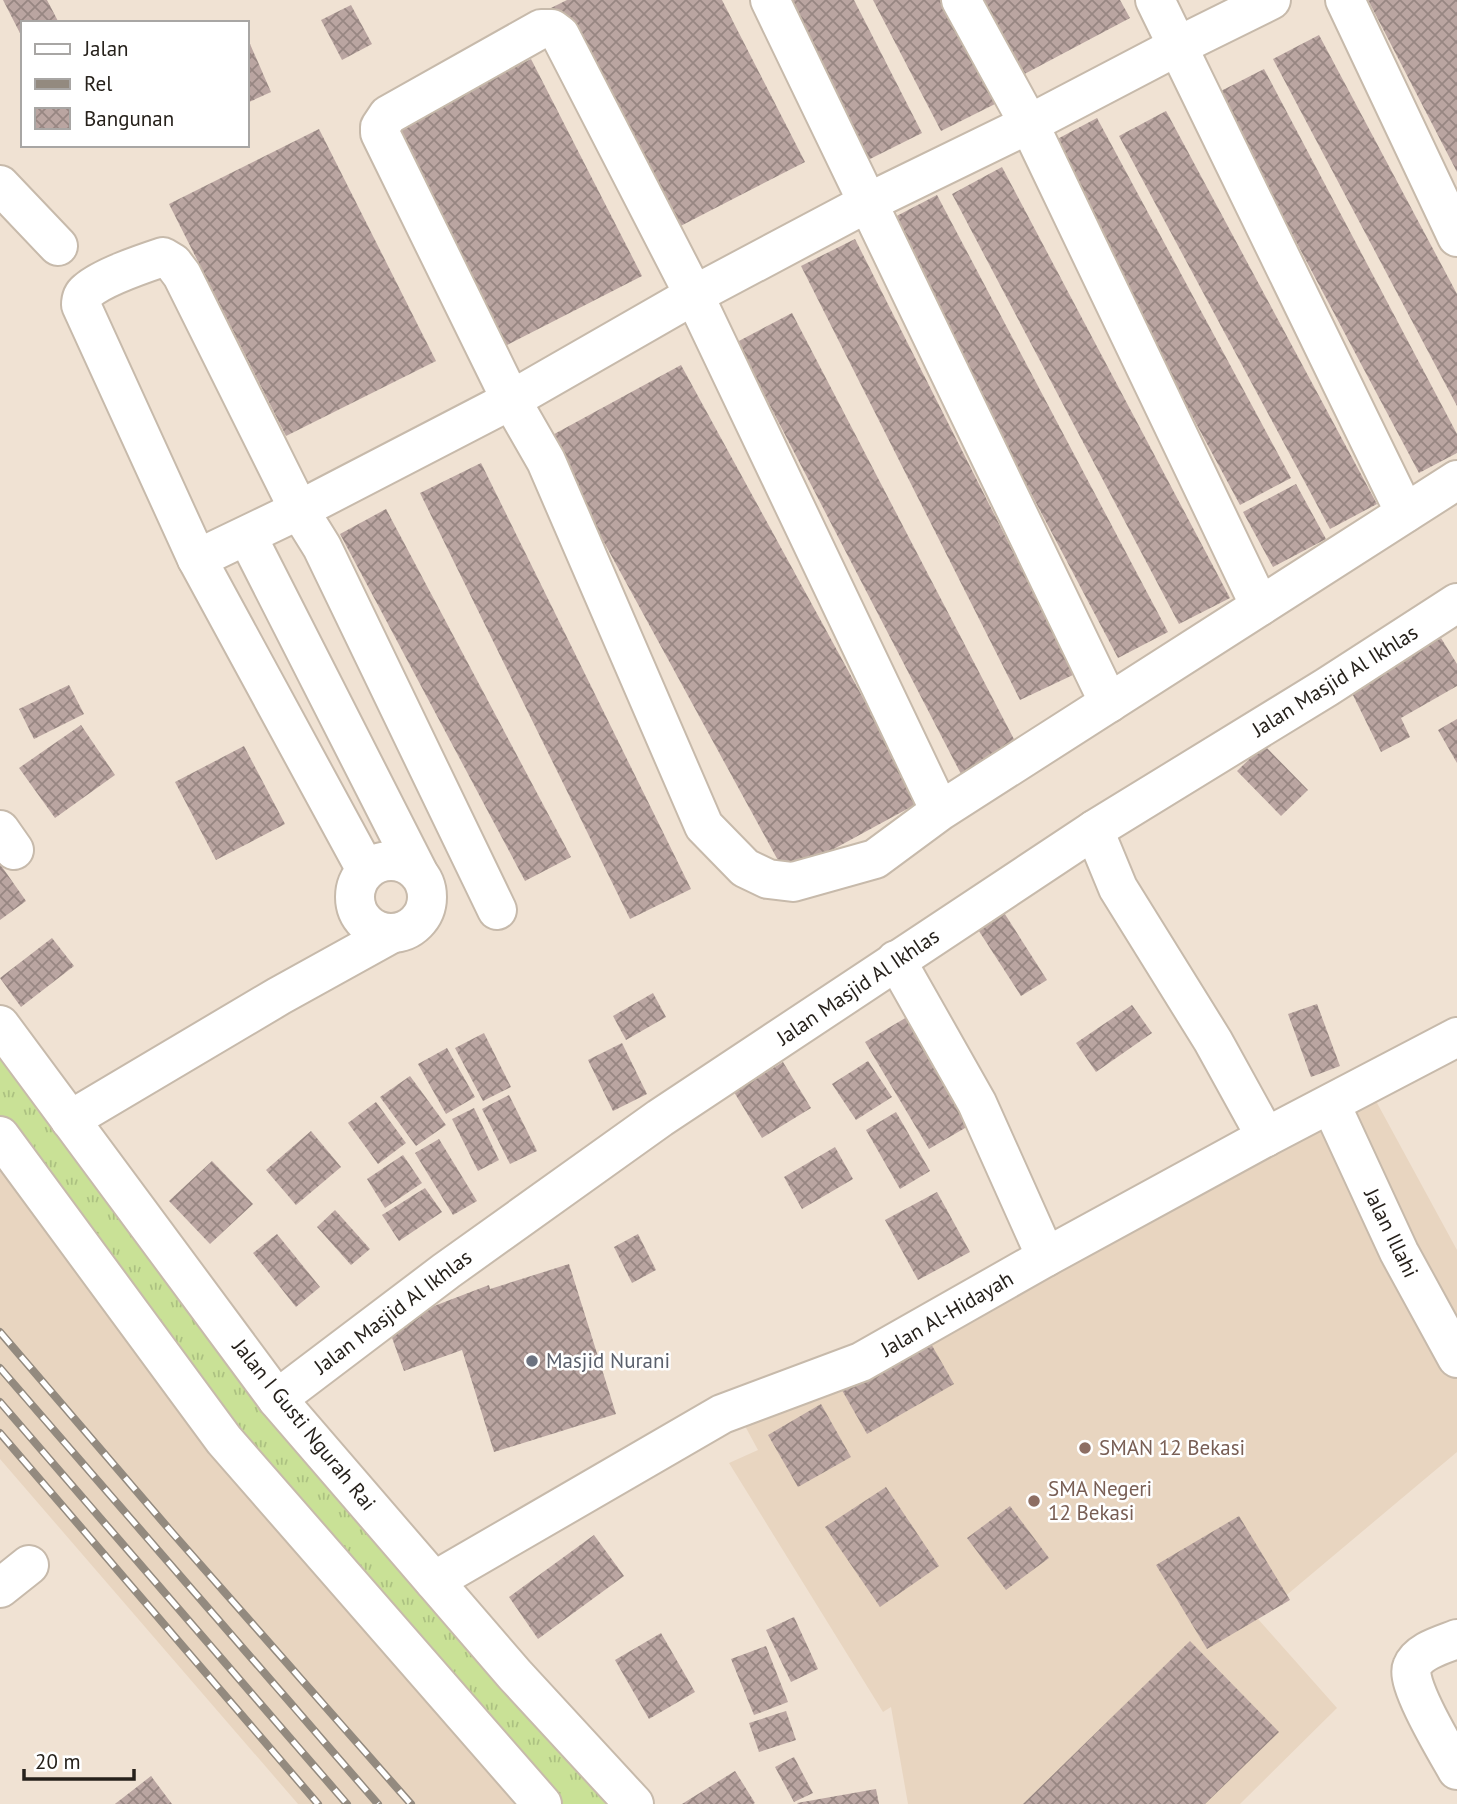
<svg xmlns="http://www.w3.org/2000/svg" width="1457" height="1804" font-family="'PT Sans',sans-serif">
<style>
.built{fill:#e8d5c0}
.grass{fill:url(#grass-tufts)}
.building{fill:url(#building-cross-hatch)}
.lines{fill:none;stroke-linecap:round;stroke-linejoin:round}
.minor-casing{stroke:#c7baab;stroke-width:42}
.major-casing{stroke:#c7baab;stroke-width:42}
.minor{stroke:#fff;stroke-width:38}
.major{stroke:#fff;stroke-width:38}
.rail-casing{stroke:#938a7f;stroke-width:8}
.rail{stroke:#fff;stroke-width:5;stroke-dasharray:16;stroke-linecap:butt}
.worship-dot{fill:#6b7280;stroke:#fff;stroke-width:2.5}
.education-dot{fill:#8d6e63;stroke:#fff;stroke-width:2.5}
.labels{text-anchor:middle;stroke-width:5;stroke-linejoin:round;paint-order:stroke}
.street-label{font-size:21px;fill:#26211b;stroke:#fff}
.worship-label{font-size:21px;fill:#5b616d;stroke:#fff;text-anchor:start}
.education-label{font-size:21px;fill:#785e54;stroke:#fff;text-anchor:start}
</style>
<defs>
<pattern id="grass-tufts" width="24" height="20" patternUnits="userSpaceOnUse" patternTransform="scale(1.75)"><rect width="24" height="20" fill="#c9e196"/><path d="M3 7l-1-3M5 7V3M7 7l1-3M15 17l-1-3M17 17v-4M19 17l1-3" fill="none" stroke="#acc181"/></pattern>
<pattern id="building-cross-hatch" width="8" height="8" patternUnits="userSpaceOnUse" patternTransform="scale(1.75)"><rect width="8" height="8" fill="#baa5a1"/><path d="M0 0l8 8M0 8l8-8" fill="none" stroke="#978682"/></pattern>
</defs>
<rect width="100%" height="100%" fill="#f0e2d3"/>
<g class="built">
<path d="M1364,1079L1457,1250V1452L1258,1619L1337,1708L1240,1804H908L891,1707L883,1712L729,1463L758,1450L738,1413Z"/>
<path d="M0,1136L542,1804H298L0,1459Z"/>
</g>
<path class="grass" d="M0,1025L70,1120L634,1804H542L0,1136Z"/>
<g class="building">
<path d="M3,0H47L59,23H23V39Z"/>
<path d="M567,0H722L805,162L665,234L549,9Z"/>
<path d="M781,0H854L922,133L864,162Z"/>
<path d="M873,0H942L995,104L941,131Z"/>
<path d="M974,0H1120L1130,18L1015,79Z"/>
<path d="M1368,0H1457V172L1428,116Z"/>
<path d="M351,5L372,44L342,60L321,20Z"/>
<path d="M1319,35L1457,294V406L1273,59Z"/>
<path d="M247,37L271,92L247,103Z"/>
<path d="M531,59L642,276L501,348L390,131Z"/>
<path d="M1264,69L1457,434V453L1419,473L1217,93Z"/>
<path d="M1166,111L1377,504L1330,529L1119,136Z"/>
<path d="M1097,118L1291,478L1240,505L1046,145Z"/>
<path d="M319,129L436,361L286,436L169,204Z"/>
<path d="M1002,167L1230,598L1179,624L952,194Z"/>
<path d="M937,195L1168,632L1118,658L887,221Z"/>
<path d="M855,239L1075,674L1020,700L801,266Z"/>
<path d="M792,313L1017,745L961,774L737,342Z"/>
<path d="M681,365L920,802L786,875L547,438Z"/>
<path d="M481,463L691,889L630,919L420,493Z"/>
<path d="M1296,484L1326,539L1273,567L1243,512Z"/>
<path d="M386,509L571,857L525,881L340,534Z"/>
<path d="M1441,638L1457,664V686L1401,718L1410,737L1381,752L1348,685L1379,674Z"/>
<path d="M69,685L84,714L34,739L19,709Z"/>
<path d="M1457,719V763L1438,730Z"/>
<path d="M81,725L115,775L55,818L19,768Z"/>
<path d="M1264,745L1308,790L1281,816L1237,771Z"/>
<path d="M244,746L285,824L216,860L175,782Z"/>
<path d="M0,864L26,901L0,920Z"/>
<path d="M1001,908L1047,980L1021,996L975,925Z"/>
<path d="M52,938L74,966L21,1007L0,978Z"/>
<path d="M653,993L666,1017L626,1040L613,1016Z"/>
<path d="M1317,1004L1340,1066L1311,1077L1288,1014Z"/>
<path d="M1132,1005L1152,1033L1096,1072L1076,1043Z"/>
<path d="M912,1014L977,1121L929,1149L865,1042Z"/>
<path d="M484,1033L511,1087L483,1101L455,1048Z"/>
<path d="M622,1043L647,1094L613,1111L588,1060Z"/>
<path d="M447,1048L475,1097L446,1114L418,1064Z"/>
<path d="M868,1061L892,1097L856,1120L832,1084Z"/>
<path d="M783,1062L811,1108L762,1138L734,1092Z"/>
<path d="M410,1076L446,1125L416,1146L380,1097Z"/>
<path d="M509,1095L537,1151L510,1164L482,1109Z"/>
<path d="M376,1102L406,1143L378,1164L348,1123Z"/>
<path d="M474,1108L499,1160L478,1171L452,1119Z"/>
<path d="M896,1112L930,1171L900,1189L866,1130Z"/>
<path d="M311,1131L341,1167L296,1205L266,1170Z"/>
<path d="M439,1139L477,1201L453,1215L415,1153Z"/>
<path d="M835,1147L853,1179L802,1209L784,1177Z"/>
<path d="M403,1155L422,1183L385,1208L367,1179Z"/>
<path d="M212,1161L253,1204L210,1244L169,1201Z"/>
<path d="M425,1188L442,1212L399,1241L382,1215Z"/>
<path d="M937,1192L970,1252L918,1280L885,1220Z"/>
<path d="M335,1210L370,1249L351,1265L317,1227Z"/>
<path d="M277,1234L320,1287L296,1307L253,1253Z"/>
<path d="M638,1234L656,1270L632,1283L614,1247Z"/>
<path d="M569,1264L616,1414L494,1452L462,1350L404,1371L387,1324L489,1285L490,1289Z"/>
<path d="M926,1335L954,1384L867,1434L839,1385Z"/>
<path d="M821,1404L851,1457L798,1487L768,1435Z"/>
<path d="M886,1487L939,1566L880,1607L825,1527Z"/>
<path d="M1010,1506L1049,1558L1006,1590L967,1538Z"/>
<path d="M1239,1516L1290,1600L1207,1649L1156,1565Z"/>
<path d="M594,1535L624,1576L538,1639L509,1597Z"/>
<path d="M794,1617L818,1669L791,1682L766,1630Z"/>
<path d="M661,1633L695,1692L649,1719L615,1660Z"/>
<path d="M1190,1641L1279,1732L1205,1804H1023Z"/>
<path d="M766,1646L788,1702L754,1715L731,1659Z"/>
<path d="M786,1711L796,1740L759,1752L749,1723Z"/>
<path d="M794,1757L813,1793L794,1802L775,1767Z"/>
<path d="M735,1771L755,1803L753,1804H682Z"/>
<path d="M151,1776L172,1804H115Z"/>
<path d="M876,1789L879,1804H798L797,1803Z"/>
</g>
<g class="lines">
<defs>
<g id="minor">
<path d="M770,0L1109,703"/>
<path d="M961,0L1029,124L1260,606"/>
<path d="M1155,0L1405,513"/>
<path d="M1345,0L1457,237"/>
<path d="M0,185L58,246"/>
<path d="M247,536L418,872"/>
<path d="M197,559L299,510L511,400L694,295L869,202L1029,124L1178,46L1271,0"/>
<path d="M940,811L694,295L560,35L552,29H541L388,115L380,127V133L511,400L546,461L704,826L745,868L768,879L793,882L875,859L940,811L1457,480"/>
<path d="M0,830L14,850"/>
<path d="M1094,830L1118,888L1213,1041L1266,1137"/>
<circle cx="391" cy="897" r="36"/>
<path d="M366,870L197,559L81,305C81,299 82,295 87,291C103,277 142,264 163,257L173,263L182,275L299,510L322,547L497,910"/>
<path d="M896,960L977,1103L1046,1257"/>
<path d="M1331,1105L1399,1252L1457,1358"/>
<path d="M70,1120L279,996L391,934"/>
<path d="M277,1399L446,1271L660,1118L1094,830L1327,687L1457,603"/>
<path d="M434,1581L722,1414L861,1362L1046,1257L1266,1137L1457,1037"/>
<path d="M0,1588L29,1565"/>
<path d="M1457,1639C1442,1645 1418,1651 1412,1667C1405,1683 1447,1752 1457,1770"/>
</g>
<g id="major">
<path d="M0,1025L277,1399L515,1675L634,1804"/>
<path d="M0,1136L224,1440L542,1804"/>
</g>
</defs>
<use href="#minor" class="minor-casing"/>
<use href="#major" class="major-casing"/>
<use href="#minor" class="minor"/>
<use href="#major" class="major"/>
<defs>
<g id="rail">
<path d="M0,1332L169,1529L411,1804"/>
<path d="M0,1368L378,1804"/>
<path d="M0,1402L347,1804"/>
<path d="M0,1433L318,1804"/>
</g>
</defs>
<use href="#rail" class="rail-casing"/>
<use href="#rail" class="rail"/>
</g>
<circle class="worship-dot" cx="532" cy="1361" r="7"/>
<g class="education-dot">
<circle cx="1085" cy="1448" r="7"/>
<circle cx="1034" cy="1501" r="7"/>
</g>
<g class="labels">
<g class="street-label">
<text transform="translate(1335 681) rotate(-32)" y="7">Jalan Masjid Al Ikhlas</text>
<text transform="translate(858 987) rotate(-34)" y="7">Jalan Masjid Al Ikhlas</text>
<text transform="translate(1391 1233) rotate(64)" y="7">Jalan Illahi</text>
<text transform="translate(393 1312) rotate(-37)" y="7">Jalan Masjid Al Ikhlas</text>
<text transform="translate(947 1314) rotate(-30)" y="7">Jalan Al-Hidayah</text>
<text transform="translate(304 1425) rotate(51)" y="7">Jalan I Gusti Ngurah Rai</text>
</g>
<g class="worship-label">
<text x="546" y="1368">Masjid Nurani</text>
</g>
<g class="education-label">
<text x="1099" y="1455">SMAN 12 Bekasi</text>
<text x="1048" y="1496">SMA Negeri<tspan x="1048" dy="24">12 Bekasi</tspan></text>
</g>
</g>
<rect x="21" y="21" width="228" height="126" fill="#ffffff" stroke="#a8a6a4" stroke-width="2"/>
<rect x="35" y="44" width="35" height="10" fill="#ffffff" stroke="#a8a6a4" stroke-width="2"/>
<text x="84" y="56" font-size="21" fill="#26211b">Jalan</text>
<rect x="35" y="79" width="35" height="10" fill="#938a7f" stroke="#a8a6a4" stroke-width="2"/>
<text x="84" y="91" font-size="21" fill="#26211b">Rel</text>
<rect x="35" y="108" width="35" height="21" fill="url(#building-cross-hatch)" stroke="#a8a6a4" stroke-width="2"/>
<text x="84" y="126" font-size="21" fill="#26211b">Bangunan</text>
<path d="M24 1769v10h110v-10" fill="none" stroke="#26211b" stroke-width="3.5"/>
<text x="35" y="1769" font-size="21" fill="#26211b" stroke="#ffffff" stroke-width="5" paint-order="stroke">20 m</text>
</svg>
